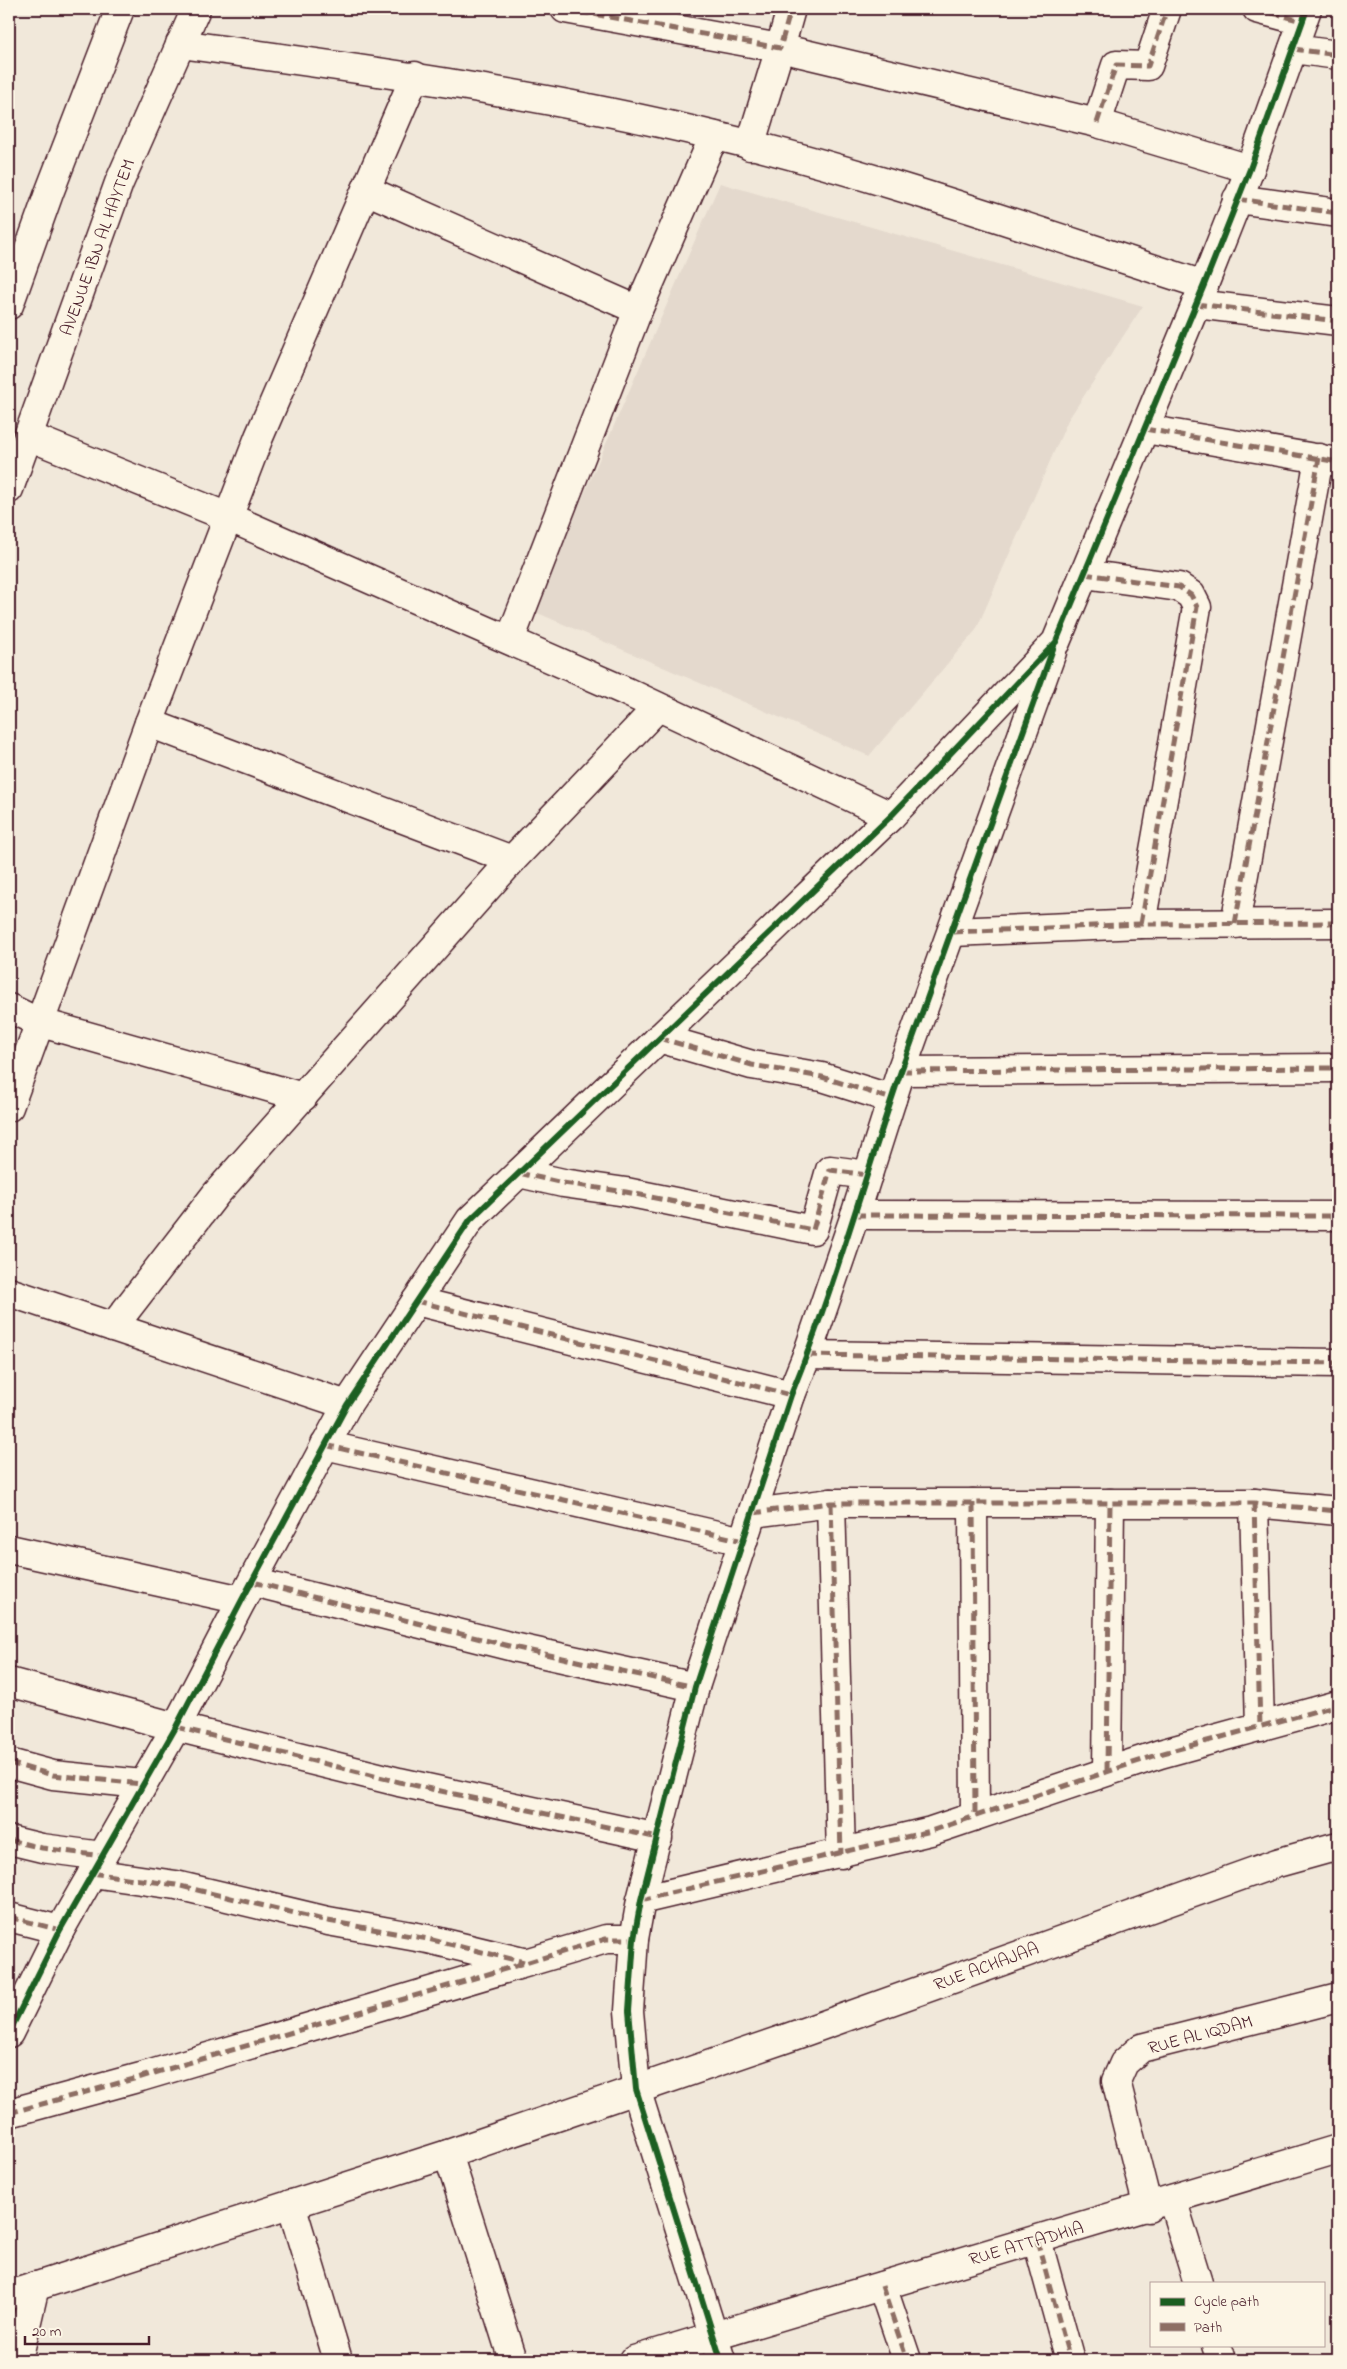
<svg xmlns="http://www.w3.org/2000/svg" width="1347" height="2369" font-family="'Indie Flower',sans-serif">
<style>
.built{fill:#e4d9cd}
.lines{fill:none;stroke-linecap:round;stroke-linejoin:round}
.street-casing{stroke:#4a1f2b;stroke-width:31}
.secondary-casing{stroke:#4a1f2b;stroke-width:31}
.street{stroke:#fcf5e5;stroke-width:28}
.secondary{stroke:#fcf5e5;stroke-width:28}
.quiet{stroke:#8d6e63;stroke-width:5;stroke-dasharray:10 5;stroke-linecap:butt}
.cycleway-casing{stroke:#fcf5e5;stroke-width:9}
.cycleway{stroke:#1b5e20;stroke-width:6}
.labels{text-anchor:middle;stroke-width:4;stroke-linejoin:round;paint-order:stroke}
.street-label{font-size:18px;fill:#4a1f2b;stroke:#fcf5e5}
</style>
<rect width="100%" height="100%" fill="#f1e8da"/>
<filter id="ink" filterUnits="userSpaceOnUse"><feTurbulence type="fractalNoise" baseFrequency=".02" numOctaves="2"/><feDisplacementMap in="SourceGraphic" scale="10" xChannelSelector="R" yChannelSelector="G"/><feConvolveMatrix kernelMatrix="1 2 1 2 8 2 1 2 1" color-interpolation-filters="sRGB"/></filter>
<g filter="url(#ink)">
<path class="built" d="M720,183L1143,306L1068,420L976,630L869,756L533,611Z"/>
<g class="lines">
<defs>
<g id="street">
<path d="M565,9L780,48L791,9"/>
<path d="M1257,9L1302,21"/>
<path d="M180,44C358,68 537,93 712,135C879,175 1041,233 1204,285"/>
<path d="M1293,49L1338,55"/>
<path d="M1097,123L1116,65L1148,66L1167,9"/>
<path d="M750,146L780,48L1097,123L1250,169"/>
<path d="M366,190L638,310"/>
<path d="M1237,199L1338,213"/>
<path d="M1196,304L1338,321"/>
<path d="M1145,429L1338,462"/>
<path d="M28,436L228,517L625,691L891,816"/>
<path d="M1084,574L1179,587L1191,595L1197,607L1141,924"/>
<path d="M510,640L638,310L714,136"/>
<path d="M149,723L512,860"/>
<path d="M1235,924L1319,458"/>
<path d="M953,932L1141,924L1338,923"/>
<path d="M9,1008L38,1022L303,1097"/>
<path d="M659,1038L752,1065L822,1077L892,1099"/>
<path d="M901,1071L1338,1068"/>
<path d="M9,1107L149,723L259,437L415,76"/>
<path d="M519,1173L563,1183L626,1192L813,1230L830,1170L868,1175"/>
<path d="M855,1215L1338,1216"/>
<path d="M9,1292L113,1327L216,1194L512,860L658,707"/>
<path d="M416,1301L791,1395"/>
<path d="M113,1327L347,1405"/>
<path d="M807,1355L1338,1363"/>
<path d="M325,1445L743,1541"/>
<path d="M831,1503L841,1854"/>
<path d="M973,1503L975,1816"/>
<path d="M1254,1503L1260,1727"/>
<path d="M753,1513L831,1503H1254L1338,1511"/>
<path d="M9,1549L242,1600"/>
<path d="M253,1582L513,1647L695,1687"/>
<path d="M9,1682L176,1727L399,1782L658,1838"/>
<path d="M9,1763L53,1775L142,1784"/>
<path d="M1107,1771L1110,1503"/>
<path d="M9,1840L42,1848L102,1856"/>
<path d="M92,1873L176,1885L328,1921L428,1939L523,1962"/>
<path d="M641,1900L931,1831L1160,1754L1338,1705"/>
<path d="M9,1917L60,1930"/>
<path d="M9,2033L60,1930L176,1727L242,1600L347,1405L470,1220L891,816L1056,642L1204,285L1250,169L1307,9"/>
<path d="M9,2113L141,2077L606,1939H634"/>
<path d="M448,2154L513,2360"/>
<path d="M1172,2199L1198,2283"/>
<path d="M291,2204L338,2360"/>
<path d="M1148,2208L1116,2081L1124,2063L1141,2048L1338,1998"/>
<path d="M1037,2240L1070,2360"/>
<path d="M882,2286L907,2360"/>
<path d="M9,2295L448,2154L790,2037L1277,1863L1338,1846"/>
<path d="M1216,2345L1221,2360"/>
<path d="M18,2360L35,2286"/>
<path d="M634,2360L1338,2149"/>
<path d="M721,2360L636,2089L629,2011L634,1939L641,1900L695,1687L791,1395L807,1355L855,1215L901,1071L1052,652"/>
</g>
<g id="secondary">
<path d="M9,305L49,193L120,9"/>
<path d="M9,489L119,183L196,9"/>
</g>
</defs>
<use href="#street" class="street-casing"/>
<use href="#secondary" class="secondary-casing"/>
<use href="#street" class="street"/>
<use href="#secondary" class="secondary"/>
<g class="quiet">
<path d="M565,9L780,48L791,9"/>
<path d="M1257,9L1302,21"/>
<path d="M1293,49L1338,55"/>
<path d="M1097,123L1116,65L1148,66L1167,9"/>
<path d="M1237,199L1338,213"/>
<path d="M1196,304L1338,321"/>
<path d="M1145,429L1338,462"/>
<path d="M1084,574L1179,587L1191,595L1197,607L1141,924"/>
<path d="M1235,924L1319,458"/>
<path d="M953,932L1141,924L1338,923"/>
<path d="M659,1038L752,1065L822,1077L892,1099"/>
<path d="M901,1071L1338,1068"/>
<path d="M519,1173L563,1183L626,1192L813,1230L830,1170L868,1175"/>
<path d="M855,1215L1338,1216"/>
<path d="M416,1301L791,1395"/>
<path d="M807,1355L1338,1363"/>
<path d="M325,1445L743,1541"/>
<path d="M831,1503L841,1854"/>
<path d="M973,1503L975,1816"/>
<path d="M1254,1503L1260,1727"/>
<path d="M753,1513L831,1503H1254L1338,1511"/>
<path d="M253,1582L513,1647L695,1687"/>
<path d="M176,1727L399,1782L658,1838"/>
<path d="M9,1763L53,1775L142,1784"/>
<path d="M1107,1771L1110,1503"/>
<path d="M9,1840L42,1848L102,1856"/>
<path d="M92,1873L176,1885L328,1921L428,1939L524,1962"/>
<path d="M641,1900L931,1831L1160,1754L1338,1705"/>
<path d="M9,1917L60,1930"/>
<path d="M9,2113L141,2077L606,1939H634"/>
<path d="M1037,2240L1070,2360"/>
<path d="M882,2286L907,2360"/>
</g>
<defs>
<g id="cycleway">
<path d="M9,2033L60,1930L176,1727L242,1600L347,1405L470,1220L891,816L1056,642L1204,285L1250,169L1307,9"/>
<path d="M721,2360L636,2089L629,2011L634,1939L641,1900L695,1687L791,1395C834,1289 864,1179 901,1071C951,929 1004,788 1054,646"/>
</g>
</defs>
<use href="#cycleway" class="cycleway-casing"/>
<use href="#cycleway" class="cycleway"/>
</g>
</g>
<g class="labels">
<g class="street-label">
<text transform="translate(97 247) rotate(-70)" y="6">AVENUE IBN AL HAYTEM</text>
<text transform="translate(986 1966) rotate(-20)" y="6">RUE ACHAJAA</text>
<text transform="translate(1200 2034) rotate(-15)" y="6">RUE AL IQDAM</text>
<text transform="translate(1026 2243) rotate(-16)" y="6">RUE ATTADHIA</text>
</g>
</g>
<rect width="1347" height="2369" fill="none" stroke="#fcf5e5" stroke-width="30"/>
<rect x="15" y="15" width="1317" height="2339" fill="none" stroke="#4a1f2b" stroke-width="2" filter="url(#ink)"/>
<rect x="1150" y="2282" width="175" height="65" fill="#fcf5e5" stroke="#b59f9b"/>
<rect x="1160" y="2298" width="25" height="8" fill="#1b5e20" stroke="#b59f9b"/>
<text x="1194" y="2306" font-size="15" fill="#4a1f2b">Cycle path</text>
<rect x="1160" y="2323" width="25" height="8" fill="#8d6e63" stroke="#b59f9b"/>
<text x="1194" y="2332" font-size="15" fill="#4a1f2b">Path</text>
<path d="M25 2336v8h124v-8" fill="none" stroke="#4a1f2b" stroke-width="2.5"/>
<text x="32" y="2336" font-size="15" fill="#4a1f2b" stroke="#fcf5e5" stroke-width="4" paint-order="stroke">20 m</text>
</svg>
